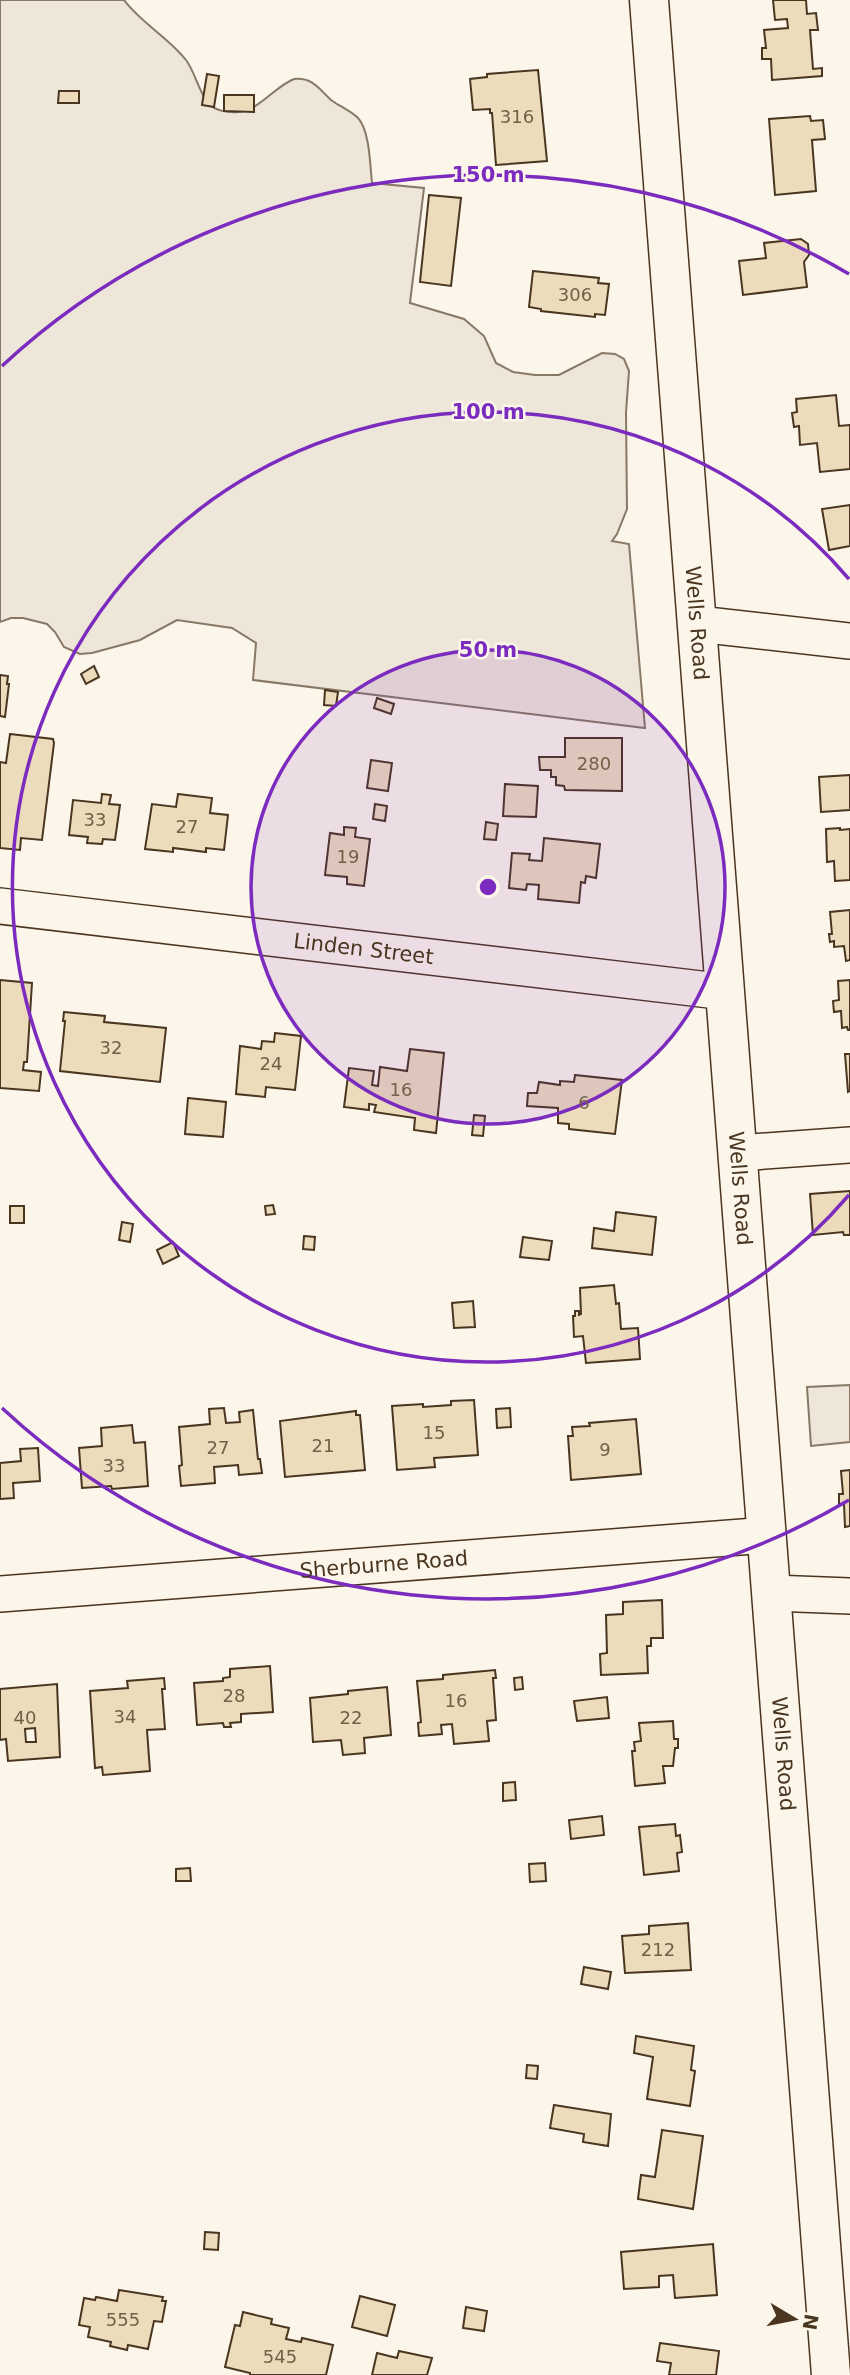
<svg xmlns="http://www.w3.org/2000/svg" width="850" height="2375" font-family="'DejaVu Sans',sans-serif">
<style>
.green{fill:#ede6d9;stroke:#887966;stroke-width:2}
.building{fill:#ecdcbc;stroke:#4a3520;stroke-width:2;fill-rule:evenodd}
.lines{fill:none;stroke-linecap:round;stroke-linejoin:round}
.minor-casing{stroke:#4a3520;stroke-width:38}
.major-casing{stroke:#4a3520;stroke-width:41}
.minor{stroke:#fbf6e9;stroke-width:35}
.major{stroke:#fbf6e9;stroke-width:38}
.ring{fill:none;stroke:#7b2cbf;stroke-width:3.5}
.labels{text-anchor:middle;stroke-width:5;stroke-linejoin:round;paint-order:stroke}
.number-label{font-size:18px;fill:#725f47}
.street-label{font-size:21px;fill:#4a3520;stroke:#fbf6e9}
.centre{fill:#7b2cbf;stroke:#fbf6e9;stroke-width:3.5}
.ring-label{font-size:21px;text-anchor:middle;font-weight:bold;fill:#7b2cbf;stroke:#fbf6e9;stroke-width:5;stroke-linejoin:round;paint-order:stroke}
</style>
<rect width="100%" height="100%" fill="#fbf6e9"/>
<g class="green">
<path d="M0,0H124C141,23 168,37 186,60C195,72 199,92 208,103C215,111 229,113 238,112C260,110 274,87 294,79C313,77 319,89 331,100C339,106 351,111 358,118C370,131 370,166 372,183L424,188L410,303L464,319L484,336L496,363L513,372L535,375H559L602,353L615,354L624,359L629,371L626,413L627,509L617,534L612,541L629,544L645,728L253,680L256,643L232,628L177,620L140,640L92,653L80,654L64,647L55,632L47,624L23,618H11L0,622Z"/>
<path d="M850,1385V1442L811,1446L807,1387Z"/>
</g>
<g class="building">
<path d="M773,0H806L807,14L816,13L818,30H810L813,69L822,68V76L772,80L771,59H762V48H766L764,30L788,28L787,19L775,20Z"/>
<path d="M538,70L547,161L496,165L492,113H490V109L473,110L470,79L487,77V74Z"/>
<path d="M207,74L219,76L214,107L202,105Z"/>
<path d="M59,91H79V103H58Z"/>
<path d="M224,95H254V112L224,111Z"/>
<path d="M810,116L811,121L823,120L825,139L812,140L816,191L775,195L769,119Z"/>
<path d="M429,195L461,198L451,286L420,282Z"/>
<path d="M801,239L808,244L809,255L804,262L807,287L743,295L739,261L766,258L764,243Z"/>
<path d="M533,271L599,278L598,283L609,284L605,315L595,314V317L541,311V309L529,307Z"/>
<path d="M836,395L839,426L850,425V469L820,472L817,443L800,445L799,426L794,427L792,413L797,412L796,399Z"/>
<path d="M850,505V546L829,550L822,509Z"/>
<path d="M94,666L99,677L86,684L81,674Z"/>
<path d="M0,675L8,676L7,684H9L5,717L0,716Z"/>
<path d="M325,690L338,692L336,706L324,705Z"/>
<path d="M377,698L394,704L391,714L374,708Z"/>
<path d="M10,734L53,739L54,743L42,840L21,838L20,850L0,848V762L6,763Z"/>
<path d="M565,738H622V791L565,790L564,786L556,785V777H551V770H540L539,757H565Z"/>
<path d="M371,760L392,763L388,791L367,788Z"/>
<path d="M850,775V810L821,812L819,777Z"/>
<path d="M505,784L538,786L536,817L503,816Z"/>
<path d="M102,794L111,795L109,804L120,805L115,840L103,839L102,844L87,843L88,837L69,835L73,800L101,803Z"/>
<path d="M178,794L212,798L210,813L228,815L224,850L206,848V852L173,848V852L145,849L152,804L176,807Z"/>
<path d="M375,804L387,806L385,821L373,819Z"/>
<path d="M486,822L498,824L496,840L484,839Z"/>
<path d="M344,827L356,828L355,837L370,839L364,886L347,884V877L325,875L330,833L344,835Z"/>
<path d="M840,828V830L850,829V880L835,881L834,861L827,862L826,829Z"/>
<path d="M544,838L600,844L596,878L586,876L585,883L581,882L579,903L538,899L539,885L527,884L526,890L509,888L512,853L530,854L529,860L542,861Z"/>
<path d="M850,910V960L846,961L844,946L834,947V941L830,942L829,934H832L830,912Z"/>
<path d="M0,980L32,983L27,1062H24L23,1070L41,1072L39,1091L0,1088Z"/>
<path d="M850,980V1030H848L847,1027L842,1028L841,1011L834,1012L833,1001L839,1000L838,981Z"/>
<path d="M64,1012L105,1016L104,1022L166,1028L160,1082L60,1071L65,1021H63Z"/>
<path d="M275,1033L301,1036L295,1090L266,1087L265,1097L236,1094L240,1046L261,1049L262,1041L274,1042Z"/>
<path d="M410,1049L444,1053L436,1133L414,1130L415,1118L374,1112L376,1105L369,1104V1110L344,1107L349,1068L374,1071L372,1085L378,1086L380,1067L407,1071Z"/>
<path d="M845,1054H850V1091L848,1092Z"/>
<path d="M575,1075L622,1080L615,1134L569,1129V1124L558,1123V1108L527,1106L528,1093H537L539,1082L560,1085V1081L574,1082Z"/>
<path d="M188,1098L226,1102L223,1137L185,1134Z"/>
<path d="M474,1115L485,1116L483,1136L472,1135Z"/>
<path d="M850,1191V1235H844L843,1232L813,1235L810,1194Z"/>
<path d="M273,1205L275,1214L266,1215L265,1206Z"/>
<rect x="10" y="1206" width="14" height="17"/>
<path d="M616,1212L656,1217L652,1255L592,1248L594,1228L614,1231Z"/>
<path d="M122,1222L133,1224L130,1242L119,1240Z"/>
<path d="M304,1236L315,1237L314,1250L303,1249Z"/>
<path d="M523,1237L552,1241L549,1260L520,1257Z"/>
<path d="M173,1242L179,1256L163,1264L157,1250Z"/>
<path d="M614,1285L616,1304L619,1303L621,1329L638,1328L640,1359L586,1363L583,1336L574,1337L573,1316H575V1311H579V1315L581,1314L580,1288Z"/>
<path d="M473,1301L475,1327L454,1328L452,1303Z"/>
<path d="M474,1400L478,1455L434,1458L435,1467L397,1470L392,1406L423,1404V1407L451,1405V1401Z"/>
<path d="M224,1408L226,1423L240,1422L239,1412L253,1410L258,1459H260L262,1473L239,1475L238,1465L214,1467L215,1483L181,1486L179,1466L182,1465L179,1427L210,1424L209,1409Z"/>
<path d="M510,1408L511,1427L497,1428L496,1409Z"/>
<path d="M356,1411V1415H360L365,1470L285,1477L280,1421Z"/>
<path d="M636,1419L641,1474L571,1480L568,1436H573L572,1427L590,1426L589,1423Z"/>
<path d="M132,1425L134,1443L145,1442L148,1486L112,1489L111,1486L82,1488L79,1448L102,1446L101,1428Z"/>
<path d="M38,1448L40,1481L13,1483L14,1498L0,1499V1463L21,1461L20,1449Z"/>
<path d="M850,1470V1526L845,1527L844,1504H839V1494H843L841,1471Z"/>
<path d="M662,1600L663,1638H651V1646H647L648,1673L601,1675L600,1654L607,1653L606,1615L623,1614V1602Z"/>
<path d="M270,1666L273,1712L241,1714V1722L230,1723L231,1727H224L223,1723L197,1725L194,1683L223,1681V1678L230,1677V1669Z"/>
<path d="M495,1670L496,1678H493L496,1720L487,1721L489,1741L454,1744L452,1724L441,1725L442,1734L419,1736L418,1723L421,1722L417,1681L443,1679V1675Z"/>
<path d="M522,1677L523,1689L515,1690L514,1678Z"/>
<path d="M164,1678L165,1689H162L165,1729L147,1730L150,1771L103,1775L102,1767L95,1768L90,1691L128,1688L127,1681Z"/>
<path d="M57,1684L60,1757L8,1761L6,1739L0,1740V1689ZM35,1728L36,1742H26L25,1729Z"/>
<path d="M387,1687L391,1735L364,1738L365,1753L343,1755L341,1740L313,1742L310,1698L348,1694V1691Z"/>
<path d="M607,1697L609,1718L577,1721L574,1701Z"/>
<path d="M673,1721L674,1739H678V1748H675L673,1766H663L665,1783L635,1786L632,1751H635L634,1742L641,1741L639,1723Z"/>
<path d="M515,1782L516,1800L503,1801V1783Z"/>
<path d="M602,1816L604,1835L571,1839L569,1820Z"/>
<path d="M675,1824L676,1836L680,1835L682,1852L677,1853L679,1871L644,1875L639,1827Z"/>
<path d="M545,1863L546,1881L530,1882L529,1864Z"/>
<path d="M190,1868L191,1881H176V1869Z"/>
<path d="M688,1923L691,1970L625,1973L622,1936L649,1934V1926Z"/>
<path d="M584,1967L611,1972L608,1989L581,1984Z"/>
<path d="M636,2036L694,2046L691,2070L695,2071L690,2106L647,2099L653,2057L634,2053Z"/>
<path d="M527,2065L538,2066L537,2079L526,2078Z"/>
<path d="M554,2105L611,2114L608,2146L583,2142L584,2134L550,2128Z"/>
<path d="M662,2130L703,2136L693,2209L638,2199L641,2175L655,2177Z"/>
<path d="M205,2232L219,2233L218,2250L204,2249Z"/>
<path d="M713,2244L717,2295L675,2298L673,2275L659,2276V2287L624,2289L621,2252Z"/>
<path d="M119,2290L163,2297L162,2301H166L162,2322L154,2321L148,2349L128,2345L127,2350L110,2346L111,2342L88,2337L90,2327L79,2325L84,2298L95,2300L96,2297L117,2301Z"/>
<path d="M360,2296L395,2305L387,2336L352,2327Z"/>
<path d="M466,2307L487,2311L484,2331L463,2328Z"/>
<path d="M243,2312L272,2319L271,2324L289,2328L286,2339L301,2342L302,2338L333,2345L326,2375H250V2373L225,2367L235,2325L240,2326Z"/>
<path d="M660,2343L719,2351L716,2375H669L671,2363L657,2361Z"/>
<path d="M399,2351L432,2358L427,2375H372L377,2353L397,2358Z"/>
</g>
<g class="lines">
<defs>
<g id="minor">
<path d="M698,624L850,641"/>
<path id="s1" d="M0,906L726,992"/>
<path d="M738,1153L850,1145"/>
<path d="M772,1593L850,1596"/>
<path id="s2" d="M0,1594L768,1535"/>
</g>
<g id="major">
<path id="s3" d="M649,0L831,2375"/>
</g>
</defs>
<use href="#minor" class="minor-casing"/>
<use href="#major" class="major-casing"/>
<use href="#minor" class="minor"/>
<use href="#major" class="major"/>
</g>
<circle cx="488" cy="887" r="237" fill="#7b2cbf" fill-opacity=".12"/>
<g class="ring">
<circle cx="488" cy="887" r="237"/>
<path d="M849 1195A475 475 0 1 1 849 579"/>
<path d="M849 1500A712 712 0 0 1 2 1408M2 366A712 712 0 0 1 849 274"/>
</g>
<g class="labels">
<g class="number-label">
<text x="517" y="123">316</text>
<text x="575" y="301">306</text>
<text x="594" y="770">280</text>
<text x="95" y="826">33</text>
<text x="187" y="833">27</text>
<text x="348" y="863">19</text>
<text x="111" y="1054">32</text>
<text x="271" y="1070">24</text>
<text x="401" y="1096">16</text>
<text x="584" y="1109">6</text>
<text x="434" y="1439">15</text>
<text x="323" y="1452">21</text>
<text x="218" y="1454">27</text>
<text x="605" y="1456">9</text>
<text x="114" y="1472">33</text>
<text x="234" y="1702">28</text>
<text x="456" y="1707">16</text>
<text x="125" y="1723">34</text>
<text x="25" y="1724">40</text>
<text x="351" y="1724">22</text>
<text x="658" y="1956">212</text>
<text x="123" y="2326">555</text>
<text x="280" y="2363">545</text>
</g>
<g class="street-label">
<text dy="7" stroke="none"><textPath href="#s3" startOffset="625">Wells Road</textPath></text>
<text dy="7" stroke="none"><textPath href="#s1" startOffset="366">Linden Street</textPath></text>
<text dy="7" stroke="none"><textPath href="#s3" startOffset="1192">Wells Road</textPath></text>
<text dy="7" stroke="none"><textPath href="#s2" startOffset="385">Sherburne Road</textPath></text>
<text dy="7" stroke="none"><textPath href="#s3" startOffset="1759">Wells Road</textPath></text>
</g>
</g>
<circle cx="488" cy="887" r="10" class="centre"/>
<g class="ring-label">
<text x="488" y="182">150 m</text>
<text x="488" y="419">100 m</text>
<text x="488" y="657">50 m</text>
</g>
<g transform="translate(794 2319) rotate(100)" stroke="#fbf6e9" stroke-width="5" paint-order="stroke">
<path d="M0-5L12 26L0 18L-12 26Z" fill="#4a3520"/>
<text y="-10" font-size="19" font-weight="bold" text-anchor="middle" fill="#4a3520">N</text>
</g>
</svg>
